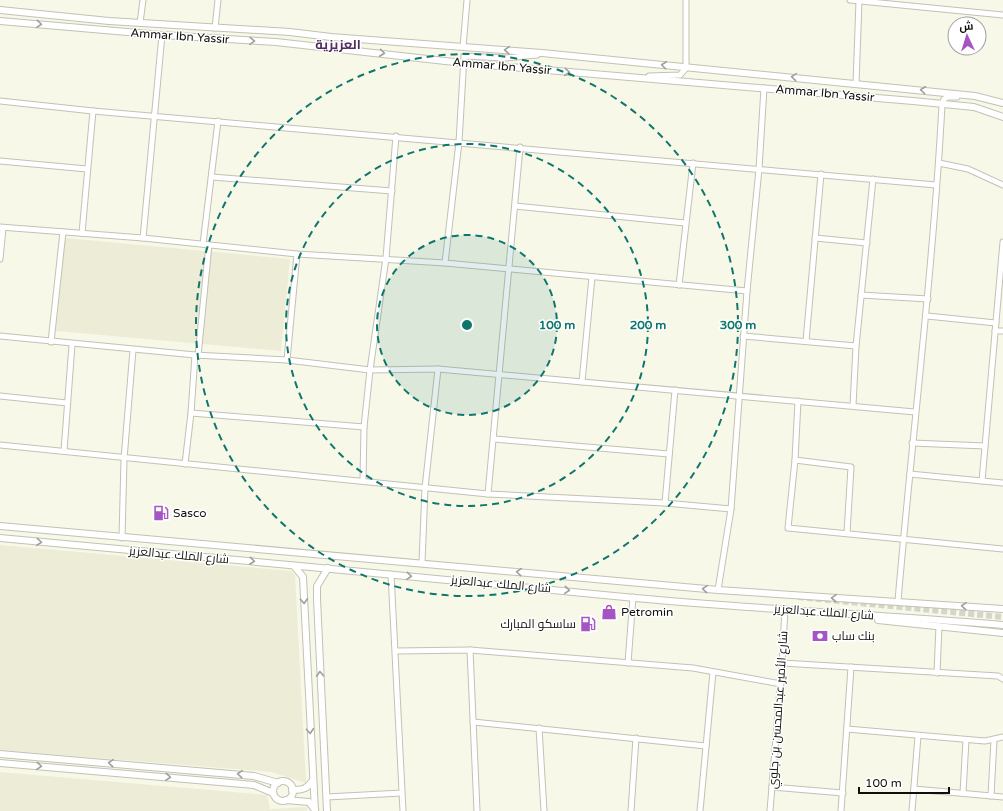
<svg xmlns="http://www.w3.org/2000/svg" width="1003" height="811" font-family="'Varela Round',Cairo,sans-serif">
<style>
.built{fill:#edecd7}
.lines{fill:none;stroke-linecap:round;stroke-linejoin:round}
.tertiary-tunnel{stroke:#d5d5c8;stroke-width:6;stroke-dasharray:6 3;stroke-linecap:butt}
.minor-casing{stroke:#c2c2b4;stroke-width:7}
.tertiary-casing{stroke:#c2c2b4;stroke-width:8}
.minor{stroke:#fff;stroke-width:5}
.tertiary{stroke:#fff;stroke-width:6}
.oneway{stroke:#9f9f9d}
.ring{fill:none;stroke:#0f766e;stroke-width:2;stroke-dasharray:7 5}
.labels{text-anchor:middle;stroke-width:3;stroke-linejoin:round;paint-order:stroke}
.street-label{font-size:12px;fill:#10100b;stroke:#fff}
.poi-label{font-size:12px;fill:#10100b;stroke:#fff;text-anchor:start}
.neighbourhood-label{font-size:13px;font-weight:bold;fill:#512a61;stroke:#fff}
.centre{fill:#0f766e;stroke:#fff;stroke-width:2}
.ring-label{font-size:12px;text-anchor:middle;font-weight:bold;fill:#0f766e;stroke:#fff;stroke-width:3;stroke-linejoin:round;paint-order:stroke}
</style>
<rect width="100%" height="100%" fill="#f8f8e9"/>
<g class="built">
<path d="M65,238L290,259L281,351L56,331Z"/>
<path d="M0,545L291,571L295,575L306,783L271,772L0,750Z"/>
<path d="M0,772L267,795L270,809L307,807V811H0Z"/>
</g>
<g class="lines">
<path class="tertiary-tunnel" d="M798,597L1003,617"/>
<defs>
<g id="minor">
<path d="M850,0L1003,15"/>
<path d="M140,23L143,0"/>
<path d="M215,28L218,0"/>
<path d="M463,47L467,0"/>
<path d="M649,76L680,75L686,68V0"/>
<path d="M856,84L859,1"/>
<path d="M0,101L93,111L936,185"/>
<path d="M0,161L87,169"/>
<path d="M939,163L968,169L1003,185"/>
<path d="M212,177L392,191"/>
<path d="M515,206L685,223"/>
<path d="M0,227L143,238L297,254L445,263L747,291"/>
<path d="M82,233L93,111"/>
<path d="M143,238L162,35"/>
<path d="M815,238L867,243"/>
<path d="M203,244L218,121"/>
<path d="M0,259L3,228"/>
<path d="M445,263L459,142L464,56L505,58L537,55"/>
<path d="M679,285L693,163"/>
<path d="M861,295L928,299"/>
<path d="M927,316L996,323"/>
<path d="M995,331H1003"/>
<path d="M0,336L195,355L287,360L370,370L438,369L915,412"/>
<path d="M743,336L856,346"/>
<path d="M806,341L821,174"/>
<path d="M51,342L63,232"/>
<path d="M198,356L209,245"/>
<path d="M287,360L297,254"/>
<path d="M582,382L592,277"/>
<path d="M0,396L67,403"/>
<path d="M798,401L795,460L788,528L1003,549"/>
<path d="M853,406L856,346L873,179"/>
<path d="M191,413L364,427"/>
<path d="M494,439L669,454"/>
<path d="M912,443L985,446"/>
<path d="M0,445L488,494L665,503L731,509"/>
<path d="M64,451L72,345"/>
<path d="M795,460L851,467L847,533"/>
<path d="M185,464L191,413L195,355"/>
<path d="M910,474L1003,483"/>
<path d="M363,480L364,427L370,370L386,258L396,136"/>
<path d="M982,481L1003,242"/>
<path d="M488,494L520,147"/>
<path d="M665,503L675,390"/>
<path d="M122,538L124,459L133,350"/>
<path d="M422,563L425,488L438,369"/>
<path d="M391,574L403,811"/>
<path d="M718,590L731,509L747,291L759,169L764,88"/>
<path d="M898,601C912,436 933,271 942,105L944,99L948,97H957"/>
<path d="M470,650L477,811"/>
<path d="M396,651L470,650L693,668L781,684"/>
<path d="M628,663L633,597"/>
<path d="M782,663L998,676L1003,679"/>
<path d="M937,673L939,626"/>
<path d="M473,722L706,746"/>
<path d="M539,728L544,811"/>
<path d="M847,729L985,741L1003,737"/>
<path d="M772,787L843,793"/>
<path d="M914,789L1003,797"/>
<path d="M963,793L966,740"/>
<path d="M991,796L994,740"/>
<path d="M327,797L401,793"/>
<path d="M631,811L636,738"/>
<path d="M700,811L713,672"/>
<path d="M770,811L782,663L785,609"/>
<path d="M841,811L851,667"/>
<path d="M912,811L918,736"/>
</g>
<g id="tertiary">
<path d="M0,10L109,21L290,32L331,37L542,53L975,96L1003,103"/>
<path d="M0,21L162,35L276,42L463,63L913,101L974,107L1003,117"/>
<path d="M0,526L718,590L1003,609"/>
<path d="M0,538C212,557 423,578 635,598C757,609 880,615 1003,625"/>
<path d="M294,566L303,577L315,811"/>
<path d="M878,620L1003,633"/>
<path d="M0,754L254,776L278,783"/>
<path d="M0,763L254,785L273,793"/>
<circle cx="283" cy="791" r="10"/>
<path d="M292,790C303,790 307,789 313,780"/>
<path d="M286,800L309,802L315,810"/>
<path d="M327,811L317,599V586L328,568"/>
</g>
</defs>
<use href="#minor" class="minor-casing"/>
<use href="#tertiary" class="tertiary-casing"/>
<use href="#minor" class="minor"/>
<use href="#tertiary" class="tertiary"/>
</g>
<defs><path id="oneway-chevron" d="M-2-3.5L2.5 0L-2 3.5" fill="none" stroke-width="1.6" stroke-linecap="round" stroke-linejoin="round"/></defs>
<g class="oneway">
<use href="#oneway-chevron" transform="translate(39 24) rotate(5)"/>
<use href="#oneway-chevron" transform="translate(252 41) rotate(3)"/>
<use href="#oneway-chevron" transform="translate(507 50) rotate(-176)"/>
<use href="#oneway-chevron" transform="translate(382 53) rotate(7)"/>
<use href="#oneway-chevron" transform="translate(664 65) rotate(-173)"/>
<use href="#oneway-chevron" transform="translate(567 72) rotate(5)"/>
<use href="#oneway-chevron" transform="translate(794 77) rotate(-175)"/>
<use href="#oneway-chevron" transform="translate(923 90) rotate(-174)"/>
<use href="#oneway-chevron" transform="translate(39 542) rotate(5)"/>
<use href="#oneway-chevron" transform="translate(252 561) rotate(6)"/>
<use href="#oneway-chevron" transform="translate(519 572) rotate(-175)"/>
<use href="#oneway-chevron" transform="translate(409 576) rotate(5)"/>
<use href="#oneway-chevron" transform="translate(705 589) rotate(-175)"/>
<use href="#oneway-chevron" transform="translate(567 590) rotate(5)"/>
<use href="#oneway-chevron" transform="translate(834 598) rotate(-176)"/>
<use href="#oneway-chevron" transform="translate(304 601) rotate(87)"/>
<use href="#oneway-chevron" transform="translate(964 606) rotate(-175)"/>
<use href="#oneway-chevron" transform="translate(320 674) rotate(-93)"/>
<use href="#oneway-chevron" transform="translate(310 731) rotate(86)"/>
<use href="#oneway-chevron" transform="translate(111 763) rotate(-175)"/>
<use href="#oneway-chevron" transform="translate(39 766) rotate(5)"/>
<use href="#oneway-chevron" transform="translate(240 774) rotate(-175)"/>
<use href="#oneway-chevron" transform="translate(168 777) rotate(5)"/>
</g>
<circle cx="467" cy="325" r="90" fill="#0f766e" fill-opacity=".12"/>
<g class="ring">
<circle cx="467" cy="325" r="90"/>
<circle cx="467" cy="325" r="181"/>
<circle cx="467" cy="325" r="271"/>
</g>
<defs>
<symbol id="fuel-bare" viewBox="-9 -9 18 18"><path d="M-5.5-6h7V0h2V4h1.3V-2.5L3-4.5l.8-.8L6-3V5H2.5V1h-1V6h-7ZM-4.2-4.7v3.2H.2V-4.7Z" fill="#a554c4" stroke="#fff" stroke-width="2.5" paint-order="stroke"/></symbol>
<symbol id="shop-bare" viewBox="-9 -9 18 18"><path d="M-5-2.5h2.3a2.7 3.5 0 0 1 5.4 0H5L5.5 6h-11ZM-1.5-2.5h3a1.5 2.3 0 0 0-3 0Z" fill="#a554c4" stroke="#fff" stroke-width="2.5" paint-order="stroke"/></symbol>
<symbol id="bank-bare" viewBox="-9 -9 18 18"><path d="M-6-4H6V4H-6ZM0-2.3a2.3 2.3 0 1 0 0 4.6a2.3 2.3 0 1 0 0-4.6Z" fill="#a554c4" stroke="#fff" stroke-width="2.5" paint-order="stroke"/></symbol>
</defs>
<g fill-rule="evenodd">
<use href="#fuel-bare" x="150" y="502" width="22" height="22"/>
<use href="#shop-bare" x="598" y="601" width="22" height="22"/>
<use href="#fuel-bare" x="577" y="613" width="22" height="22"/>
<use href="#bank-bare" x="809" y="625" width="22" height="22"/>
</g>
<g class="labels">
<g class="street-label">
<text transform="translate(180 36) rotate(4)" y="4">Ammar Ibn Yassir</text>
<text transform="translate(502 66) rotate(5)" y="4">Ammar Ibn Yassir</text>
<text transform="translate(825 93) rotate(5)" y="4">Ammar Ibn Yassir</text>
<text transform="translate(179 555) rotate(5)" y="4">شارع الملك عبدالعزيز</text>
<text transform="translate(501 584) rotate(5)" y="4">شارع الملك عبدالعزيز</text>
<text transform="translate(824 612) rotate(4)" y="4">شارع الملك عبدالعزيز</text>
<text transform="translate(778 710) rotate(-86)" y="4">شارع الأمير عبدالمحسن بن جلوي</text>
</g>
<g class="poi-label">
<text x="173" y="517">Sasco</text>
<text x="621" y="616">Petromin</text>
<text x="576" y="628" text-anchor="end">ساسكو المبارك</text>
<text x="832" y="640">بنك ساب</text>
</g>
<g class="neighbourhood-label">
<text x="338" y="49">العزيزية</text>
</g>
</g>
<circle cx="467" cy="325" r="6" class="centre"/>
<g class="ring-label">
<text x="557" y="329">100 m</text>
<text x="648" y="329">200 m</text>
<text x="738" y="329">300 m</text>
</g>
<g transform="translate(967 36) rotate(356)"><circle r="19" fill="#ffffff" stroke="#9f9f9d"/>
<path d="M0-3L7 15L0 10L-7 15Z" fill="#a554c4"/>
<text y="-6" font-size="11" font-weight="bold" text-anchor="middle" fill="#10100b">ش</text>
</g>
<path d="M859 787v6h90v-6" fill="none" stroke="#10100b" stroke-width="2"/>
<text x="865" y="787" font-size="12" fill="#10100b" stroke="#ffffff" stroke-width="3" paint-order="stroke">100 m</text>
</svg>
